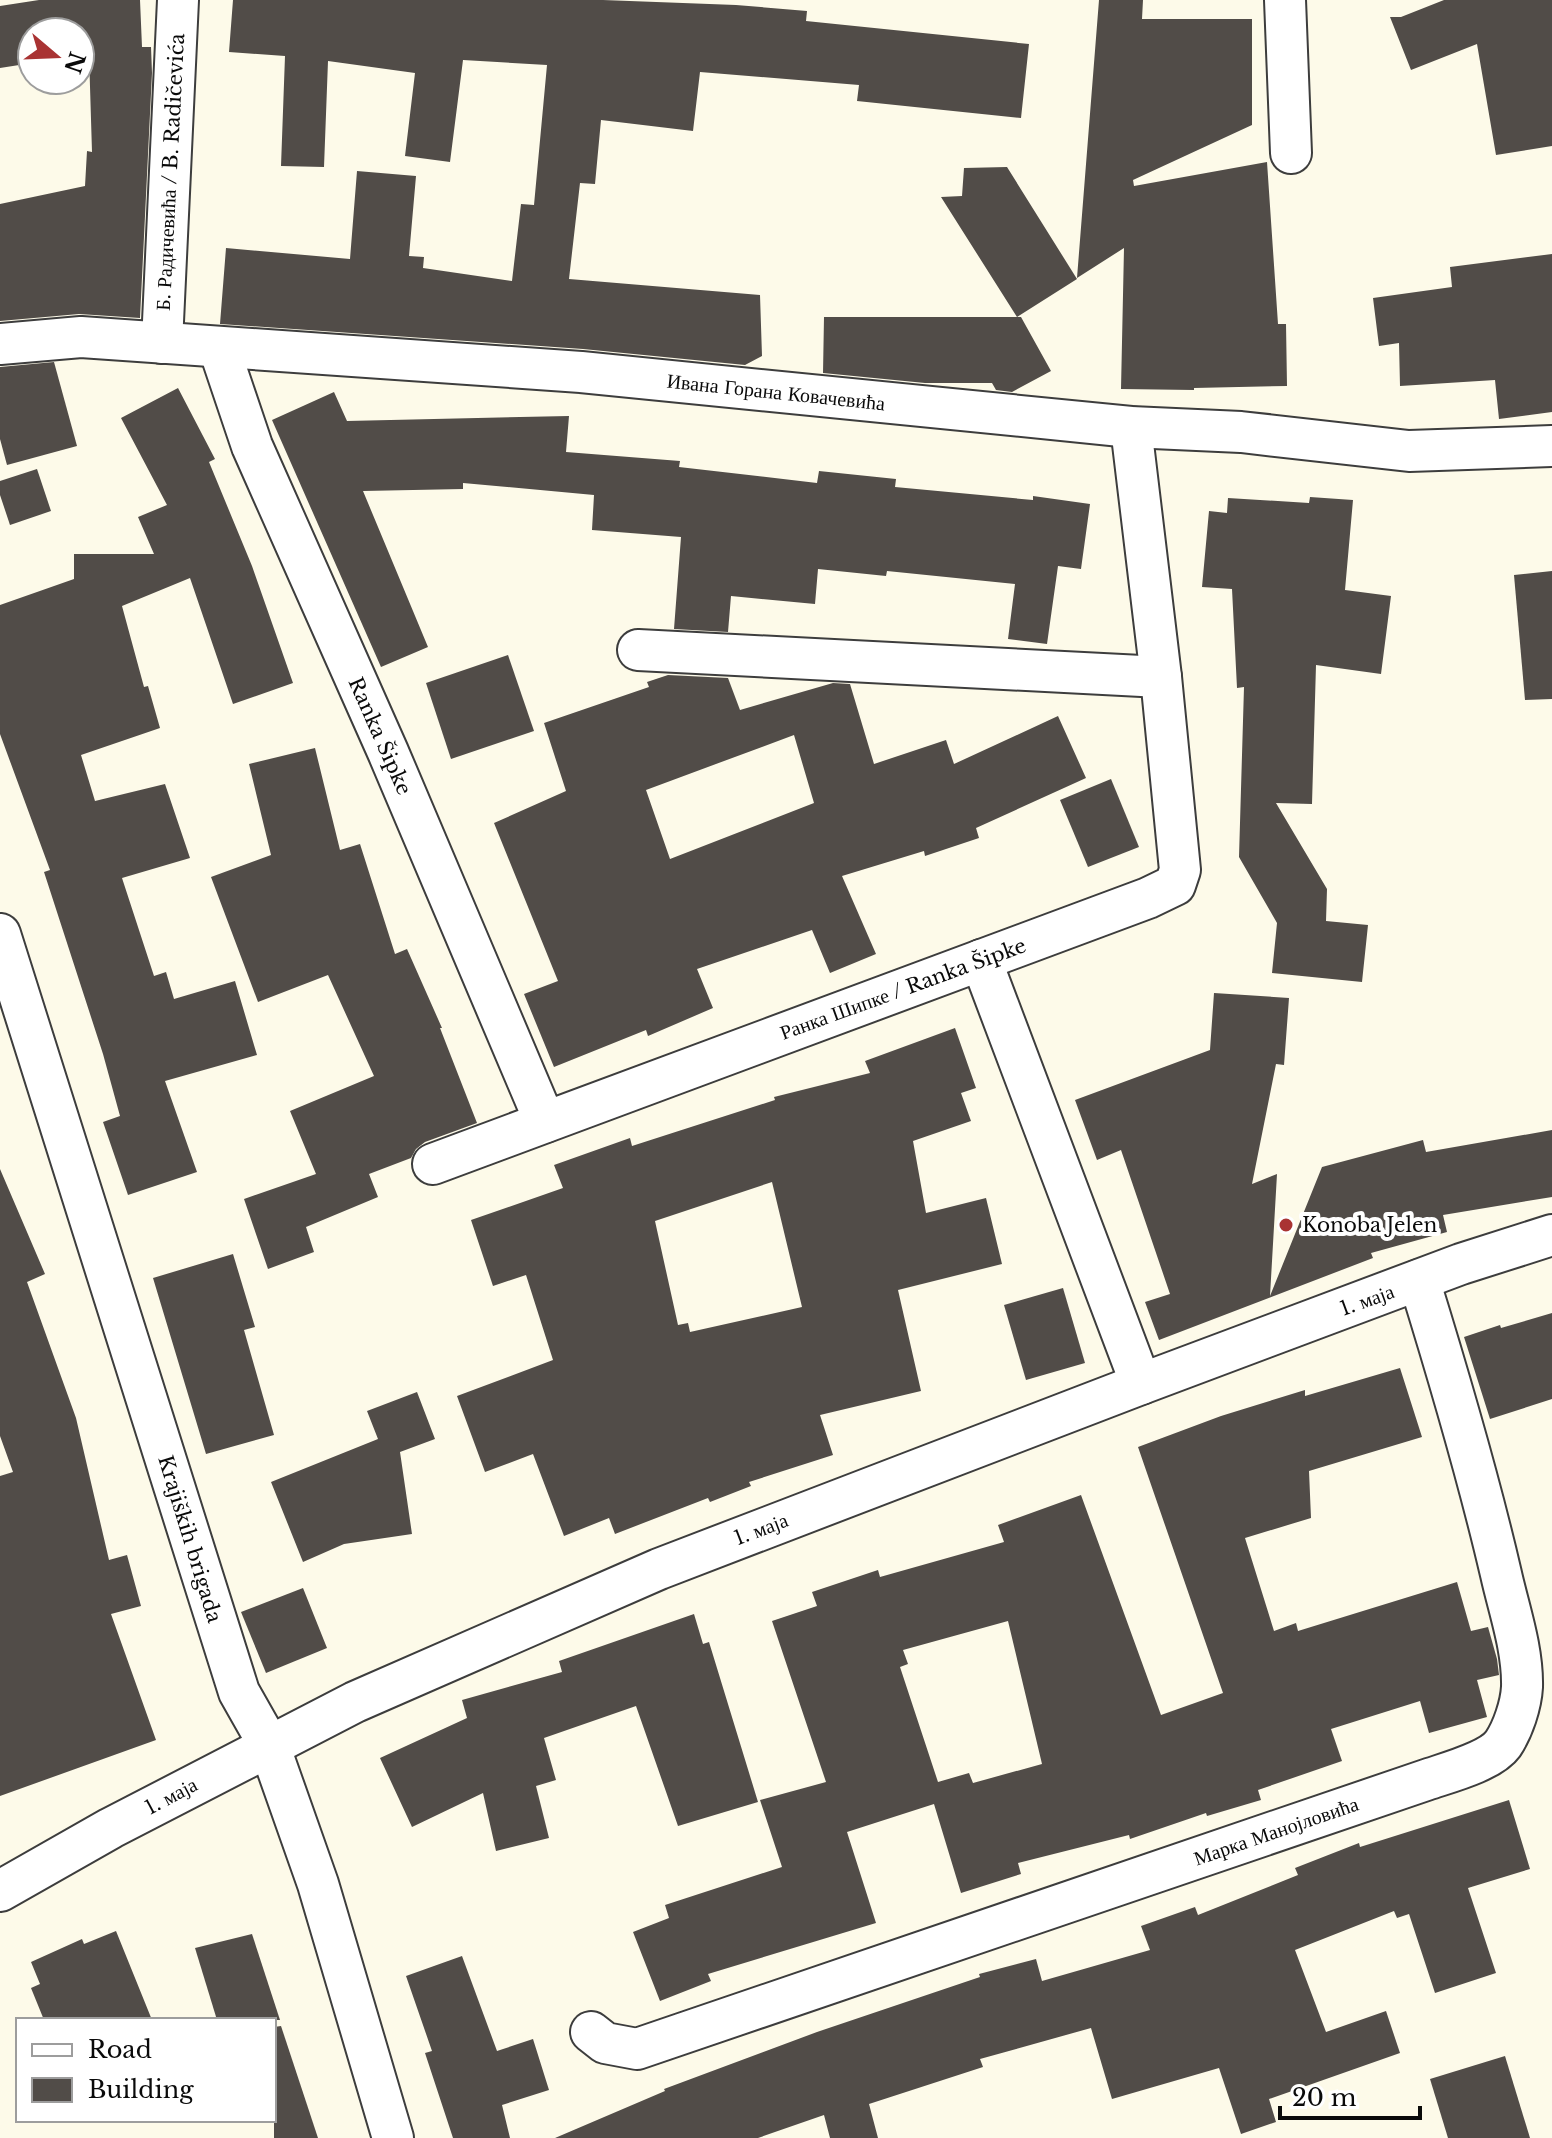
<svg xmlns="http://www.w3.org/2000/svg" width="1552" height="2138" font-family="'Libre Baskerville',serif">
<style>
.building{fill:#514c48;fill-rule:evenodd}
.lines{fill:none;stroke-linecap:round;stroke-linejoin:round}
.minor-casing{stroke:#3d3d3d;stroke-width:44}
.minor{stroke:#fff;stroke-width:40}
.poi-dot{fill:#a93333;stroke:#fff;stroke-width:3}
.labels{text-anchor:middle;stroke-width:8;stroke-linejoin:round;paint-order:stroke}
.street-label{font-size:20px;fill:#0a0a0a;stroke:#fff}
.poi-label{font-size:20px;fill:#0a0a0a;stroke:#fff;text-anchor:start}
</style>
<rect width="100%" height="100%" fill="#fdfae9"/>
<g class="building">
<path d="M39,0H140L142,47H151L152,73L140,318L79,314L0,321V204L85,186L87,151L92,152L89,54L80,55V32H32V63L0,68V6Z"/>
<path d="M233,0H603L736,5L807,11L806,21L1029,44L1021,118L857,101L859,85L700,72L693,131L601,120L595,184L580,183L569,279L760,295L762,356L745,365L583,349L220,324L226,248L350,259L357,171L416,176L409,256L424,257L423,268L512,281L521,204L534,205L547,65L463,60L450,162L405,156L415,73L328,61L324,167L281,166L285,56L229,52Z"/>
<path d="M1099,0H1143L1142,19H1252V125L1133,180L1134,186L1267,162L1278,324H1286L1287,386L1194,388V390L1121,389L1124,248L1077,278Z"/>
<path d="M1444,0H1552V146L1496,155L1477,44L1411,70L1390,17H1401Z"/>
<path d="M1007,167L1077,279L1017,317H1021L1051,371L1012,392L996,390L992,383H925L823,373L824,317H1017L941,197L962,196L964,168Z"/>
<path d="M1552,254V412L1499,419L1495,380L1400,386L1399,343L1379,346L1373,298L1452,287L1450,267Z"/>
<path d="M54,362L77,446L7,465L0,439V367Z"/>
<path d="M178,388L215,459L209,462L252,566L293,683L233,704L190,578L122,606L144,687L148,686L160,728L81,755L95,801L165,784L190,858L122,878L154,976L166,972L174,999L235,981L257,1055L165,1081L197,1172L128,1195L103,1122L120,1116L103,1054L44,872L50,870L0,734V605L74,579V554H154L138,517L167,505L121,418Z"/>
<path d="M334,392L347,421L569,416L566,452L680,461L679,467L817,483L819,471L896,479L895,487L1033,500V496L1090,504L1081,569L1058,566L1047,644L1008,639L1015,584L887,571L886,576L818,569L815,604L731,596L728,632L674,629L681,537L592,530L594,495L463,483V489L363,491L428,647L381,667L272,420Z"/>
<path d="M37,469L51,511L10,525L0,495V481Z"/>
<path d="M1310,497L1353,500L1345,590L1391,596L1381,674L1316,665L1312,804L1276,803L1327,889L1326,921L1368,925L1362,982L1272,973L1277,923L1239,857L1244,687L1237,688L1232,589L1202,587L1209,511L1227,513L1228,498L1309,503Z"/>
<path d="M1552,571V699L1525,700L1514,575Z"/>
<path d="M508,655L534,731L451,759L426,683Z"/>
<path d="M668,675L728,678L740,710L833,683L850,684L874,764L946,740L954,764L1058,716L1086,778L976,828L979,838L925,856L924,851L842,876L876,954L830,973L812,930L697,969L713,1008L648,1036L646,1030L554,1067L524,994L558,981L494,823L566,791L544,723L649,687L647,682ZM794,735L814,803L670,859L646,790Z"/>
<path d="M315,748L340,850L360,844L395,954L407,949L442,1028H440L477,1123L425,1142L416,1149L411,1158L369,1174L378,1197L306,1227L314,1252L268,1269L244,1199L316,1174L290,1111L374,1076L328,975L258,1002L211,877L271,855L249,764Z"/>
<path d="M1111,779L1139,847L1088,867L1060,800Z"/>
<path d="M1214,993L1289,998L1284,1065L1276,1064L1252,1184L1277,1174L1270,1296L1322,1167L1423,1140L1426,1152L1552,1130V1197L1443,1215L1447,1232L1371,1253L1373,1258L1159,1340L1145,1302L1170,1294L1121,1150L1097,1160L1075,1100L1210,1050Z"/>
<path d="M955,1028L976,1088L961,1093L971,1121L913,1141L926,1213L986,1198L1002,1264L898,1290L921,1391L820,1415L833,1455L749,1482L751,1486L710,1502L708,1498L615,1534L609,1518L564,1536L533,1454L485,1472L457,1396L553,1360L526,1275L493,1286L471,1220L563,1188L554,1165L630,1138L632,1146L775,1100L774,1097L870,1073L865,1061ZM772,1182L802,1307L690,1332L688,1323L678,1325L655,1221Z"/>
<path d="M0,1169L45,1274L27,1282L76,1418L109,1560L127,1555L141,1606L111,1614L156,1740L0,1796V1476L13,1472L0,1436Z"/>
<path d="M233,1254L255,1327L244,1330L274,1435L206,1454L153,1278Z"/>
<path d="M1063,1288L1085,1363L1026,1380L1004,1305Z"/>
<path d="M1552,1313V1399L1490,1419L1464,1337L1500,1325L1501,1328Z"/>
<path d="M1400,1368L1422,1437L1309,1471L1311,1518L1245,1538L1274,1631L1296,1623L1298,1631L1457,1582L1471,1631L1488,1627L1497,1659L1499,1675L1477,1680L1487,1717L1429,1733L1420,1701L1331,1729L1342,1761L1258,1790L1261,1800L1207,1816L1206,1813L1130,1839L1129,1835L1018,1863L1021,1874L961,1893L934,1804L847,1832L876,1923L708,1974L711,1981L660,2001L633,1932L669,1918L665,1905L782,1867L760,1800L826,1782L772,1621L817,1606L812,1592L878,1570L880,1577L1004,1542L998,1525L1081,1495L1161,1715L1223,1693L1138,1447L1221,1416L1305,1390V1396ZM1008,1621L1042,1764L973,1783L969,1773L938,1782L900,1667L908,1664L903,1650Z"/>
<path d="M417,1392L435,1439L400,1452L412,1534L344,1544L303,1562L271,1482L378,1439L367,1411Z"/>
<path d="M303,1588L327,1648L266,1673L241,1612Z"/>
<path d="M694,1614L703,1644L709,1642L758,1802L678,1826L636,1706L544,1738L556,1780L536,1786L549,1838L496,1851L483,1793L412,1827L380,1758L467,1718L462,1700L562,1672L559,1661Z"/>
<path d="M1509,1800L1530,1869L1468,1888L1496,1973L1435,1993L1409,1914L1397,1918L1394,1911L1295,1950L1326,2032L1386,2011L1400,2053L1269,2099L1276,2122L1241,2134L1219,2068L1112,2099L1091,2028L980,2059L983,2067L869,2104L878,2138H830L824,2115L758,2138H555L665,2091L664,2089L817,2032L980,1977L979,1974L1036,1959L1042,1981L1150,1950L1141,1926L1195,1907L1198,1915L1298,1875L1295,1868L1359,1843L1360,1847Z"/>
<path d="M116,1931L152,2020H44L31,1988L40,1984L31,1962L82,1939L84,1944Z"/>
<path d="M252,1934L280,2020H217L195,1948Z"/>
<path d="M462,1956L497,2051L533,2039L549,2090L502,2105L510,2138H453L425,2053L432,2051L406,1976Z"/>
<path d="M281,2026L318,2138H274V2027Z"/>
<path d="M1505,2056L1530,2138H1448L1430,2079Z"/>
</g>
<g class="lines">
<defs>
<g id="minor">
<path d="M1285,0L1291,153"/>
<path d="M162,343L178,0"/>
<path d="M0,344L81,337L581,372L1131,427L1241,432L1409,451L1552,446"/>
<path d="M219,348L252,446L388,752L545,1122"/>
<path d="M638,650L1161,677"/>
<path d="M0,934L239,1692L269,1745L318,1884L393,2138"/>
<path d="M981,960L1141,1384"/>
<path d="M433,1164L1148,898L1175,885L1180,870L1161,677L1131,427"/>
<path d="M0,1891L111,1828L355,1702L659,1569L1141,1384L1461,1264L1552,1235"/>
<path d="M591,2032L605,2043L637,2049L1426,1780C1446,1773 1490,1762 1503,1744C1513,1729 1521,1705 1522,1687C1523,1649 1509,1610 1501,1574C1478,1475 1449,1377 1419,1280"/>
</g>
</defs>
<use href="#minor" class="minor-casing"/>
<use href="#minor" class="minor"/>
</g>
<circle class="poi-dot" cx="1286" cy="1225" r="8"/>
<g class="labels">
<g class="street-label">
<text transform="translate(170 172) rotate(-87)" y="7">Б. Радичевића / B. Radičevića</text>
<text transform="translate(776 392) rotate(6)" y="7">Ивана Горана Ковачевића</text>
<text transform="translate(380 736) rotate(66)" y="7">Ranka Šipke</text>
<text transform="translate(903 989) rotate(-20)" y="7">Ранка Шипке / Ranka Šipke</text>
<text transform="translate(1367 1300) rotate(-20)" y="7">1. маја</text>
<text transform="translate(761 1529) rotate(-21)" y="7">1. маја</text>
<text transform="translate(190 1539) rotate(73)" y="7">Krajiških brigada</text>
<text transform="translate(171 1796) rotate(-28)" y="7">1. маја</text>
<text transform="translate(1276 1831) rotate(-19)" y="7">Марка Манојловића</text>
</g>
<g class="poi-label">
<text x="1302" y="1232">Konoba Jelen</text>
</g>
</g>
<rect x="16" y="2018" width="260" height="104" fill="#ffffff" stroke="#9d9d9d" stroke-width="2"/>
<rect x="32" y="2044" width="40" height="12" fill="#ffffff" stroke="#9d9d9d" stroke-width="2"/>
<text x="88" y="2058" font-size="24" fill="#0a0a0a">Road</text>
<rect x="32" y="2078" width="40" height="24" fill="#514c48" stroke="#9d9d9d" stroke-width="2"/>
<text x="88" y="2098" font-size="24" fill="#0a0a0a">Building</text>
<g transform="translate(56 56) rotate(109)"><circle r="38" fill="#ffffff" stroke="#9d9d9d" stroke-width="2"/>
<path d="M0-6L14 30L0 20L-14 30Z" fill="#a93333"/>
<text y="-12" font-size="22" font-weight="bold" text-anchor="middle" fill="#0a0a0a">N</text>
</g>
<path d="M1280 2106v12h140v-12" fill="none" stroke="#0a0a0a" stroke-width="4"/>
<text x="1292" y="2106" font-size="24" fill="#0a0a0a" stroke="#ffffff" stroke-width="6" paint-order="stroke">20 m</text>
</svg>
